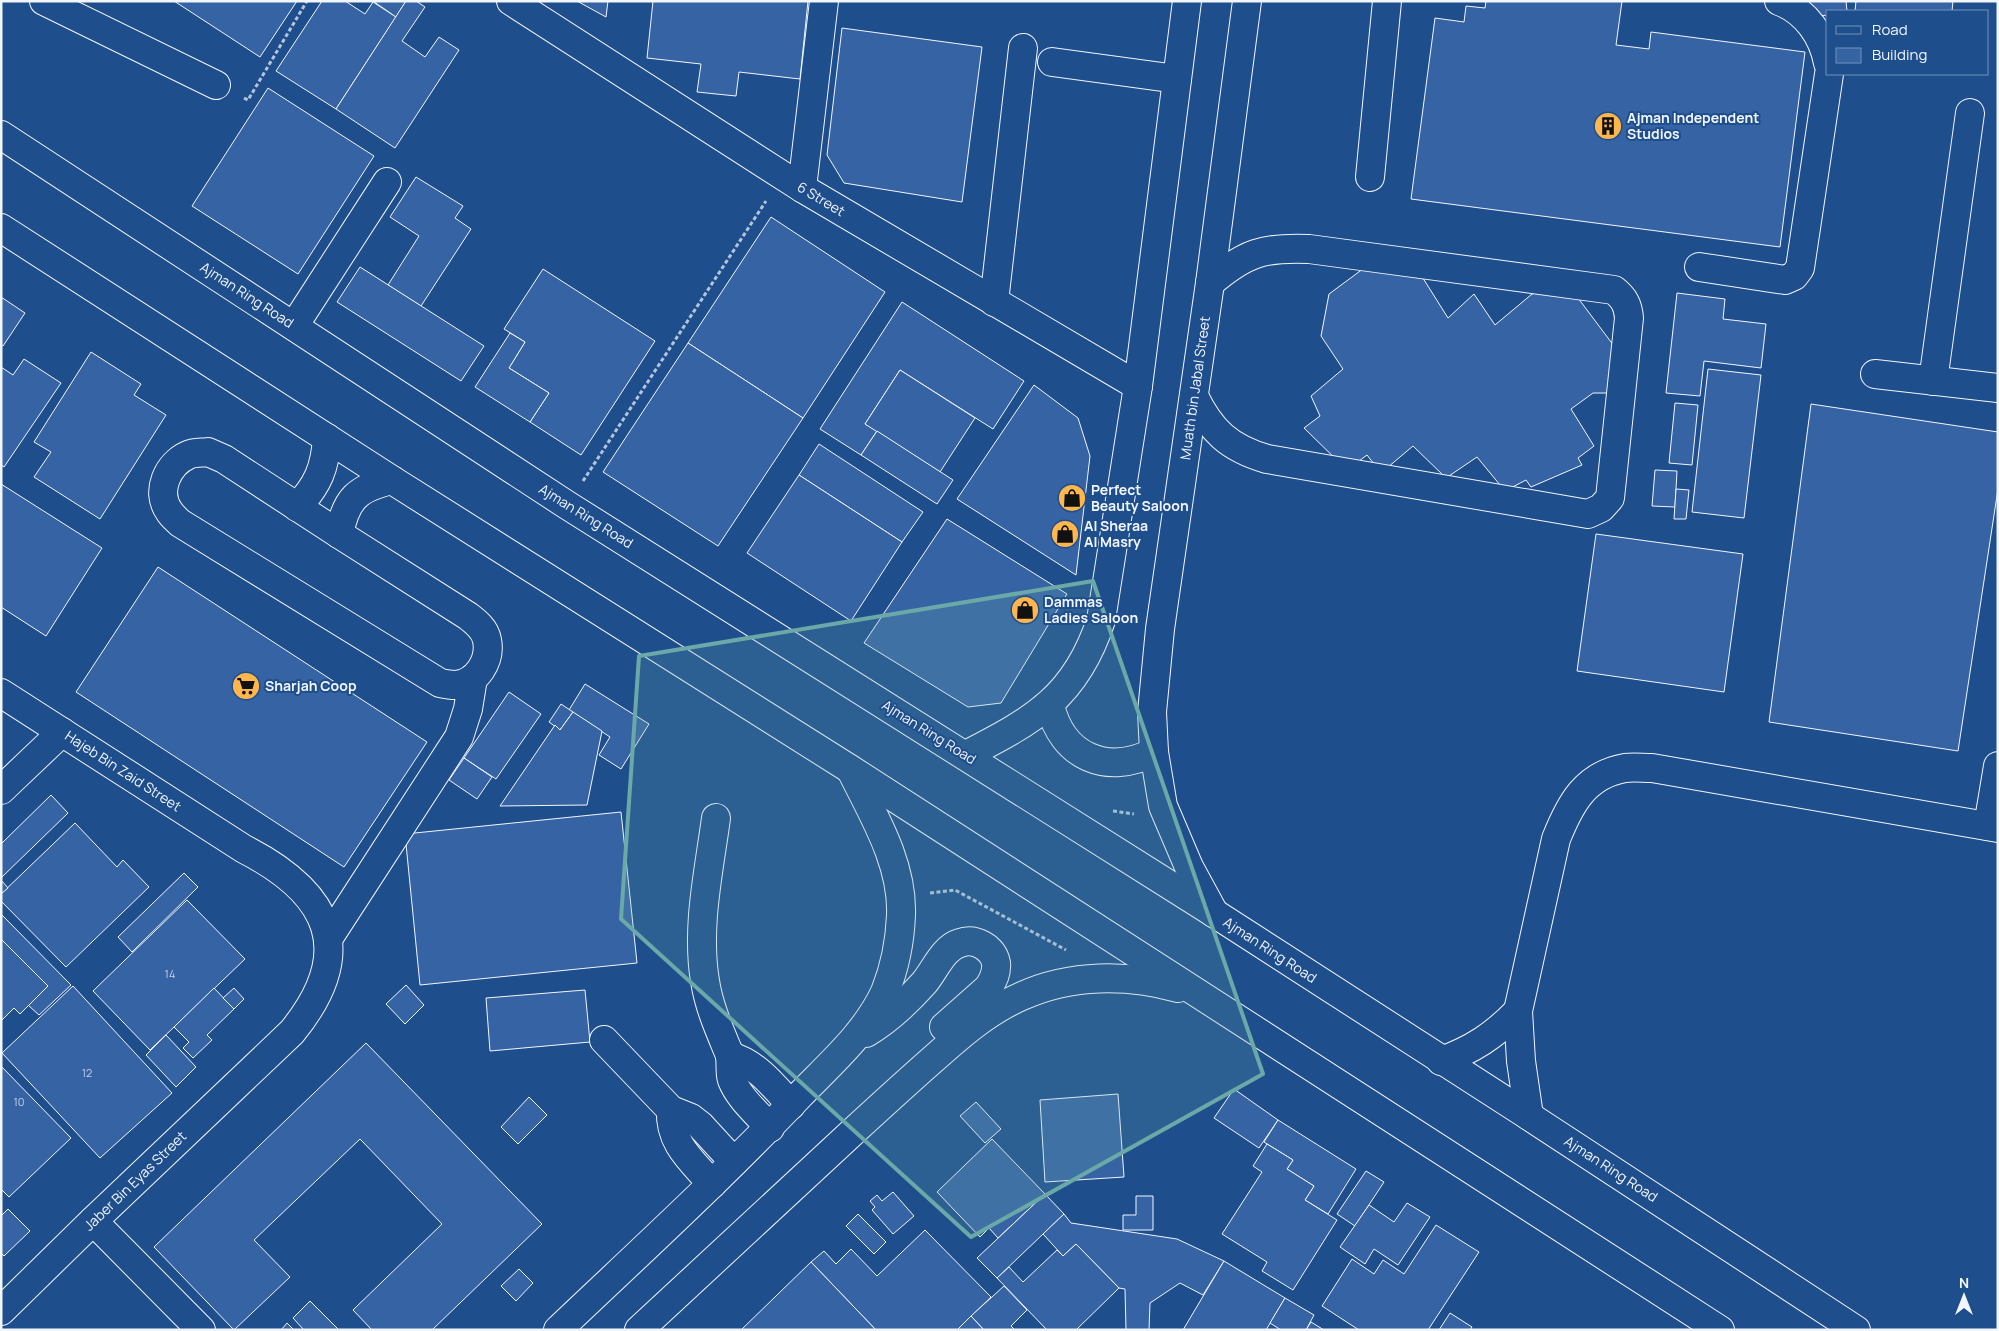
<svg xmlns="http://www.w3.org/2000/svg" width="1999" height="1331" font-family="Manrope,sans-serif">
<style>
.building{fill:#3563a3;stroke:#f2f6ff}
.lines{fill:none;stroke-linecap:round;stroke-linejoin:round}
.minor-casing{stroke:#f2f6ff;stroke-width:30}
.major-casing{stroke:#f2f6ff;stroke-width:30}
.path{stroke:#b3c4dc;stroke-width:3;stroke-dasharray:4 2.5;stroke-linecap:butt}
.minor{stroke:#1f4e8c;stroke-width:28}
.major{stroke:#1f4e8c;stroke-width:28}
.marked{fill:#6aa9a8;fill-opacity:0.2;stroke:#6aa9a8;stroke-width:4;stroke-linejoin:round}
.labels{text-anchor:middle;stroke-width:4;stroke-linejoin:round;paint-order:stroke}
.number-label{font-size:11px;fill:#c3d1e8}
.poi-label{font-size:14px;font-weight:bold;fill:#f2f6ff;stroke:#1f4e8c;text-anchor:start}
.street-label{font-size:14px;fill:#f2f6ff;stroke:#1f4e8c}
</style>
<rect width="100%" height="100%" fill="#1f4e8c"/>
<g class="building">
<path d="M174,1H297L260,57Z"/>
<path d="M322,1H345L365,14L373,2L396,17L336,109L276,71Z"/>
<path d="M373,1H406L396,17Z"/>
<path d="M406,1H416L425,7L402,41L425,57L439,37L459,50L395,148L336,109Z"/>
<path d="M577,1H608L606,17Z"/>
<path d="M653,1H808L800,79L739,72L736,96L697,92L701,64L647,58Z"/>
<path d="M1486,1H1622L1616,45L1649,49L1651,32L1805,52L1780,247L1411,199L1435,18L1464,22L1466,6L1485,8Z"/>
<path d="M1809,1H1846L1847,11H1828V15L1811,17Z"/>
<path d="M1856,1H1953L1952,11H1855Z"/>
<path d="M842,28L982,47L962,202L844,183L827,155Z"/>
<path d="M268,88L374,156L298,274L192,206Z"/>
<path d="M416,177L463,206L455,218L471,229L421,306L388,285L419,236L390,217Z"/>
<path d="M771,217L885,292L803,418L688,343Z"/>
<path d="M1375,260L1416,267L1448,318L1474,294L1495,325L1532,294L1569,286L1620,354L1612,393H1593L1571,409L1594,446L1578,458L1582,465L1531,487L1526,480L1505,491L1477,457L1446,478L1413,446L1381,473L1367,455L1347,470L1304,428L1320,416L1311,396L1343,369L1321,336L1329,294Z"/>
<path d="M360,267L484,346L461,381L337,302Z"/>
<path d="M543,269L655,341L581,455L530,422L549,393L509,368L525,342L504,329Z"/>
<path d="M1677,293L1725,299L1723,319L1766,324L1761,368L1704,361L1700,396L1666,393Z"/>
<path d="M1,297L25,313L3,346L1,345Z"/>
<path d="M902,302L1024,381L993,429L900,370L865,424L877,431L861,455L820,429Z"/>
<path d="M510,333L525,342L509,368L549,393L530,422L475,387Z"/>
<path d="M688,343L803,418L718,546L603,472Z"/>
<path d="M91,352L141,384L134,395L166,415L100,519L34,477L51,452L34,442Z"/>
<path d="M24,359L61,383L4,467L1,465V367L13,375Z"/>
<path d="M1708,369L1761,375L1744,518L1692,512Z"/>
<path d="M900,370L975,418L940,472L865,424Z"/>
<path d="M1034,385L1078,418L1090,456L1076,575L957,499Z"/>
<path d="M1675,403L1698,405L1692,465L1669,463Z"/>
<path d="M1811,404L1998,432V489L1958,751L1769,722Z"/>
<path d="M877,431L953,480L937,504L861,455Z"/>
<path d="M819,444L923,512L902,542L799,475Z"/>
<path d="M1655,470L1677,471L1675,507L1652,506Z"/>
<path d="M799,475L902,542L851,621L747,553Z"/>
<path d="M1,484L102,548L46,636L1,607Z"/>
<path d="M1676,489L1689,490L1686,519H1674Z"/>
<path d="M947,519L1067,594L1001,703L968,707L864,643Z"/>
<path d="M1596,534L1743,554L1724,692L1577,671Z"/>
<path d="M158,567L427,742L344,867L76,692Z"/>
<path d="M585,684L649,724L621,769L599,755L610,737L569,710Z"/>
<path d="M509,692L541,714L496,779L464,758Z"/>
<path d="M561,704L573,712L560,730L549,722Z"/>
<path d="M573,712L602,731L587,805L500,806L555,725L560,730Z"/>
<path d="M464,758L492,777L477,799L449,780Z"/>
<path d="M51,795L68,813L1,878V844Z"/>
<path d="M621,812L637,963L420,985L405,834Z"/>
<path d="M75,823L117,867L123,860L149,887L66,967L1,901V894Z"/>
<path d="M184,873L198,887L132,952L118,937Z"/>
<path d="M1,880L8,888L1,894Z"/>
<path d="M187,900L245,959L150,1050L93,991Z"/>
<path d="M1,914L71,985L39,1015L28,1005L48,986L1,939Z"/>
<path d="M1,939L48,986L20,1014L14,1008L1,1021Z"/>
<path d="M406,985L424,1005L405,1024L386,1004Z"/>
<path d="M73,986L172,1093L100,1158L2,1053Z"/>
<path d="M214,988L234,1009L207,1035L212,1040L193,1058L183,1048L189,1042L174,1027Z"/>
<path d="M234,988L244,999L234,1009L223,998Z"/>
<path d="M585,990L590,1042L490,1051L486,998Z"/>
<path d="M166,1035L196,1067L176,1087L146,1055Z"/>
<path d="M366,1043L542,1224L432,1330H372L353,1310L442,1224L360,1139L254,1240L290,1277L234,1330L154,1247Z"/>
<path d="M1,1066L71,1138L9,1197L1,1189Z"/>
<path d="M1234,1089L1278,1120L1259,1148L1214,1118Z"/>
<path d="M1118,1094L1124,1177L1045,1182L1040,1100Z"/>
<path d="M529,1097L547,1115L518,1144L501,1127Z"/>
<path d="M976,1102L1001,1129L985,1143L960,1116Z"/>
<path d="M1278,1120L1356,1169L1328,1214L1305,1200L1314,1186L1287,1169L1293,1160L1264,1142Z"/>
<path d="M992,1139L1045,1194L998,1238L989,1228L980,1237L937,1192Z"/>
<path d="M1267,1144L1293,1160L1287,1169L1314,1186L1305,1200L1337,1220L1293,1290L1262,1271L1267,1262L1222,1234L1262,1172L1253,1166Z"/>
<path d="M1366,1171L1384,1182L1355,1226L1337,1214Z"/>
<path d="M893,1192L914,1216L893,1234L872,1210L875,1207L870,1201L877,1195L882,1201Z"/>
<path d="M1045,1194L1064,1214L997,1278L977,1258Z"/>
<path d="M1136,1196H1153V1230H1123V1215H1136Z"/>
<path d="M1407,1203L1430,1217L1398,1265L1374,1249L1365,1264L1340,1247L1369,1205L1394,1222Z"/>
<path d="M8,1209L30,1231L4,1256L1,1253V1216Z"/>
<path d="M858,1214L886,1242L874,1254L846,1226Z"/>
<path d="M1064,1214L1071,1223L1177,1239L1224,1261L1203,1295L1180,1283L1150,1303L1149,1330H1126L1125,1289L1119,1288L1076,1244L1063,1256L1043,1234Z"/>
<path d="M1436,1225L1479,1252L1428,1330H1359L1322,1306L1352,1259L1374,1274L1383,1260L1404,1274Z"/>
<path d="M925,1230L991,1297L957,1330H876L811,1262L824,1251L836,1264L851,1249L877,1276Z"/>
<path d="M1076,1244L1119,1288L1076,1330H1047L997,1278L1009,1267L1023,1282L1057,1250L1063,1256Z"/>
<path d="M1224,1261L1285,1298L1266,1330H1183Z"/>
<path d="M811,1262L876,1330H741Z"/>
<path d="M519,1269L533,1283L516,1301L501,1286Z"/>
<path d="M1004,1286L1027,1310L1011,1326L1015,1330H984L971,1316Z"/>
<path d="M1285,1298L1314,1315L1306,1330H1281L1270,1323Z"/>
<path d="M310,1301L339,1330H304L293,1318Z"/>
<path d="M1450,1313L1472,1327L1470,1330H1439Z"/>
<path d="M971,1316L984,1330H957Z"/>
<path d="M1311,1322L1324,1330H1306Z"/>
<path d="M287,1323L294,1330H281Z"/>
</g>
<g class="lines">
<defs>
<g id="minor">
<path d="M44,1L216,85"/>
<path d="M511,1L802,188L1138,386"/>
<path d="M1779,1C1806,11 1823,36 1828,63"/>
<path d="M1052,62L1177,79"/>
<path d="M1370,177L1387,1"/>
<path d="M802,188L824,1"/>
<path d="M1699,267L1785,280L1794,276L1800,268L1829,74"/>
<path d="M994,302L1023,48"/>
<path d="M294,326L387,182"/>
<path d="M1875,374L1998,388"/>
<path d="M1933,381L1970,113"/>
<path d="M1194,396C1211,431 1229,448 1267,459L1588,514L1601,508L1610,498L1629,318C1628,305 1624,298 1614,290L1309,249C1263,247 1245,253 1210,283"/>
<path d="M208,452L224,459L339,534L468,616C476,622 485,629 487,640C491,660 477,684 455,685C450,685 445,684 440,683L180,523C176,519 172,516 169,511C155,491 168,464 188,455C194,452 202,453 208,452Z"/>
<path d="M297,507C318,485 325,468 327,438"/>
<path d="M339,534C346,499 357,488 392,480"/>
<path d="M1,693L244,849C330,893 358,951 292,1032L93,1221L1,1311"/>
<path d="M1050,705C1062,757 1107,776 1154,752"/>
<path d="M966,755C1034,720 1076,697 1101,620L1138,386L1187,1"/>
<path d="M1,790L62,732"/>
<path d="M716,818C709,871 696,927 705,981C709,1007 719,1029 729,1053C732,1061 729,1071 732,1080C739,1098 757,1113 770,1128"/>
<path d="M1988,826L1998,766"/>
<path d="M1214,913L1189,867L1163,806L1154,752L1152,712L1160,629L1210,283L1247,1"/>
<path d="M328,939L459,737L468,709L473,678"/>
<path d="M604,1040L671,1110L691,1118L700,1125L734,1162"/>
<path d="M730,1056C757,1064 773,1085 791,1105"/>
<path d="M1441,1061C1472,1050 1495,1035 1518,1011"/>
<path d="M671,1110C669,1143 692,1161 712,1184"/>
<path d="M1529,1116L1521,1061L1518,1011L1556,839C1570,804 1585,775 1625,768C1633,767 1643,768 1652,768L1998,828"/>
<path d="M93,1221L201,1330"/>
</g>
<g id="major">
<path d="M1,135L567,505L1214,913L1529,1116L1856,1330"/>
<path d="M1,228L392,480L850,769L1720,1330"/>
<path d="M866,1033C888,1020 907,1002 924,983C935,970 943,948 960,943C975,937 993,948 996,963C997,973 993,981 988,988L944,1027"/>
<path d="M558,1330C639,1253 722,1177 799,1096C830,1064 866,1033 885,992C895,967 900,941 901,915C903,863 873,815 851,770"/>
<path d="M639,1330C712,1262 785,1194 858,1127C882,1105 906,1083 931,1061C959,1036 987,1011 1022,996C1071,974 1127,974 1178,988"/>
</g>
</defs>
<use href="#minor" class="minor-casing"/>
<use href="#major" class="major-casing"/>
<g class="path">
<path d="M244,98L248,100L307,1"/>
<path d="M583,481L766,201"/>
<path d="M1113,811L1134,814"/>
<path d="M930,893L955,890L1066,950"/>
</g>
<use href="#minor" class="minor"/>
<use href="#major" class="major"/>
</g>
<path class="marked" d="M1093,581L1263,1074L971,1237L621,919L639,656Z"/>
<defs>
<symbol id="building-disc" viewBox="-11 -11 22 22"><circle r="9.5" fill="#ffb74d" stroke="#1f4e8c"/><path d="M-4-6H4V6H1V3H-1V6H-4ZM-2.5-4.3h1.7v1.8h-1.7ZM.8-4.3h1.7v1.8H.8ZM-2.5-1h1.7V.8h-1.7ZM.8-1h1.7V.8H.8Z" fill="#111"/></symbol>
<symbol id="shop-disc" viewBox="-11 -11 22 22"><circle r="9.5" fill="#ffb74d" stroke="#1f4e8c"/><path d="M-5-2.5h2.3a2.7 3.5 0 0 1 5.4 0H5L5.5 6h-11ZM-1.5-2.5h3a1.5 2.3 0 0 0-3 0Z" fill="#111"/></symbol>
<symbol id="supermarket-disc" viewBox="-11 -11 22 22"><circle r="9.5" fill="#ffb74d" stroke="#1f4e8c"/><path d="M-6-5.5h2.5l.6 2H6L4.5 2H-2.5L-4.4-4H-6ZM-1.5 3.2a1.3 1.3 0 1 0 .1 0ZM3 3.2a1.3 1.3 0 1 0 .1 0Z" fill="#111"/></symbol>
</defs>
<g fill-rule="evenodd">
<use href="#building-disc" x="1592" y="110" width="32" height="32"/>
<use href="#shop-disc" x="1056" y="482" width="32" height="32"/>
<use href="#shop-disc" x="1049" y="518" width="32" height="32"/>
<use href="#shop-disc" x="1009" y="594" width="32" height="32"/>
<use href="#supermarket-disc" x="230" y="670" width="32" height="32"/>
</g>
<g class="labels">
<g class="number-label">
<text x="170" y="978">14</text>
<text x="87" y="1077">12</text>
<text x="19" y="1106">10</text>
</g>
<g class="poi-label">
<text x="1627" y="123">Ajman Independent<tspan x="1627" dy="16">Studios</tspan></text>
<text x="1091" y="495">Perfect<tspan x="1091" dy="16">Beauty Saloon</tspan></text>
<text x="1084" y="531">Al Sheraa<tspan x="1084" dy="16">Al Masry</tspan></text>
<text x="1044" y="607">Dammas<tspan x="1044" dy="16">Ladies Saloon</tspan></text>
<text x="265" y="691">Sharjah Coop</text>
</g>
<g class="street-label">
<text transform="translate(821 199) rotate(31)" y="5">6 Street</text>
<text transform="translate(247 295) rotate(33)" y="5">Ajman Ring Road</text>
<text transform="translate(1195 388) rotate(-82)" y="5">Muath bin Jabal Street</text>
<text transform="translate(586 516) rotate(32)" y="5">Ajman Ring Road</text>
<text transform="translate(929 732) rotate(32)" y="5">Ajman Ring Road</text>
<text transform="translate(123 771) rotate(33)" y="5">Hajeb Bin Zaid Street</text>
<text transform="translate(1270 950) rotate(33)" y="5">Ajman Ring Road</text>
<text transform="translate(1611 1169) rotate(33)" y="5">Ajman Ring Road</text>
<text transform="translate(135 1181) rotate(-44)" y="5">Jaber Bin Eyas Street</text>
</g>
</g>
<rect width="1999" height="1331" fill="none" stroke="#f2f6ff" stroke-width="5"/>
<rect x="1826" y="10" width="162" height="65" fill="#1f4e8c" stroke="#7391ba"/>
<rect x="1836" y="26" width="25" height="8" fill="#1f4e8c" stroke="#7391ba"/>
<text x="1872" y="35" font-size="15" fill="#f2f6ff">Road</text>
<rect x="1836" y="48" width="25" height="15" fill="#3563a3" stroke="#7391ba"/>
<text x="1872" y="60" font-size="15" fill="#f2f6ff">Building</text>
<g transform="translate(1964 1296)" stroke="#1f4e8c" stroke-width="4" paint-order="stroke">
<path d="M0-4L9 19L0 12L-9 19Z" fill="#f2f6ff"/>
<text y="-8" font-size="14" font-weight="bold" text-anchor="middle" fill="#f2f6ff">N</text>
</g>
</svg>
